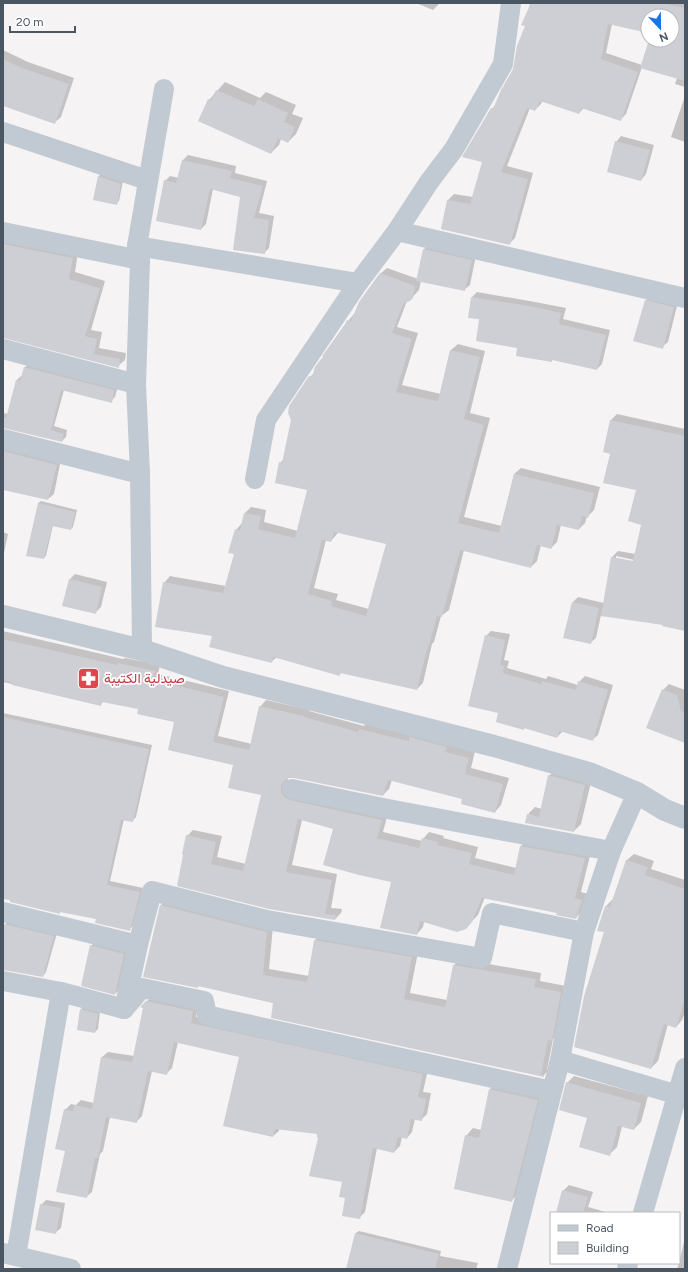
<svg xmlns="http://www.w3.org/2000/svg" width="688" height="1272" font-family="Figtree,Vazirmatn,sans-serif">
<style>
.shadow{fill:#0003;fill-rule:evenodd}
.building{fill:#cdcfd5;fill-rule:evenodd}
.lines{fill:none;stroke-linecap:round;stroke-linejoin:round}
.minor{stroke:#c1cad2;stroke-width:20}
.tertiary{stroke:#c1cad2;stroke-width:22}
.labels{text-anchor:middle;stroke-width:3.5;stroke-linejoin:round;paint-order:stroke}
.health-label{font-size:14px;fill:#be3a42;stroke:#fff;text-anchor:start}
</style>
<rect width="100%" height="100%" fill="#f5f3f3"/>
<g class="shadow">
<path d="M416,3H440L433,10Z"/>
<path d="M530,3H685V87L675,84L677,78L642,67L626,114L620,120L584,108L579,113L542,101L541,104L535,110L530,108L507,166L533,173L515,238L509,244L442,229L448,200L454,194L473,197L483,161L492,109L496,104L514,70L526,26ZM648,16H672V40H650L642,65L606,53L612,24L648,32Z"/>
<path d="M3,50L28,62L74,78L61,117L54,123L3,105Z"/>
<path d="M225,82L260,98L266,92L296,105L292,114L303,118L296,134L288,142L281,139L279,145L271,153L209,100Z"/>
<path d="M685,96V142L671,137Z"/>
<path d="M621,136L654,145L646,174L641,180L616,142Z"/>
<path d="M188,155L236,166L235,173L267,181L259,213L274,216L269,248L264,253L242,197L213,189L206,224L201,229L165,181L170,176L179,178L183,160Z"/>
<path d="M101,174L123,181L119,201L116,204L94,199L99,176Z"/>
<path d="M3,236L78,252L75,272L105,281L91,330L102,332L99,348L126,353L125,360L118,366L3,337Z"/>
<path d="M430,244L476,255L470,285L464,290L421,281L419,290L410,300L407,301L397,327L418,333L402,385L441,394L451,350L458,344L485,351L470,413L490,418L464,517L502,526L514,474L521,468L600,487L594,510L588,516H587L585,523L579,529L561,525L557,542L551,548L541,545L537,561L531,567L464,550L449,610L441,616L434,642L432,644L423,683L417,689L342,672L339,675L277,657L271,662L213,635L164,583L170,576L226,586L235,554L236,530L242,523L245,513L251,507L266,510L264,522L298,531L308,489L280,463L283,460L310,377L315,372L343,327L354,314L380,274L387,268L418,279L424,249ZM338,532L387,543L369,609L336,600L338,594L314,588L326,540L331,541L337,534Z"/>
<path d="M477,292L535,302L566,308L563,319L610,330L602,364L597,369L553,359L551,361L518,347L481,319L469,317L472,297Z"/>
<path d="M651,296L678,302L668,342L662,347L645,301Z"/>
<path d="M29,363L118,386L115,397L111,401L64,390L54,426L67,430L66,437L62,441L3,427V413L8,414L17,380L21,376L23,377L25,367Z"/>
<path d="M617,414L685,429V630L664,624L601,615L596,638L590,643L573,602L578,597L604,603L612,557L618,551L636,554L643,524L637,489L611,453V420ZM616,556L639,561L638,563L616,558Z"/>
<path d="M3,443L61,459L54,494L48,499L3,464Z"/>
<path d="M41,501L77,510L73,527L71,529L53,525L46,556L44,558L38,503Z"/>
<path d="M3,532L8,534L3,558Z"/>
<path d="M75,574L107,582L101,607L95,613L69,580Z"/>
<path d="M3,631L123,659L125,658L160,665L158,674L229,691L218,736L252,744L260,707L266,700L310,710L309,711L364,726L366,723L475,751L471,768L509,778L501,805L495,812L464,798L392,780L389,789L383,795L294,777H288L287,786L388,813L383,832L422,841L423,839L429,832L444,836L443,838L478,847L475,858L516,868L521,846L527,840L591,852L581,892L588,894L582,911L576,918L558,912L485,897L478,915L465,928L424,922L423,927L417,934L392,881L334,828L302,820L292,865L337,874L331,908L342,909L341,913L335,919L270,908L179,885L187,836L193,830L222,836L217,857L246,864L262,794L234,764L175,722L139,708L104,701L101,704L3,682Z"/>
<path d="M491,631L510,634L504,660L509,661L507,668L546,679L548,676L578,685L579,682L585,676L613,685L598,735L592,740L563,731L557,737L525,727L524,729L500,712L486,636Z"/>
<path d="M669,684L685,690V740L663,690Z"/>
<path d="M3,713L152,745L136,817L132,821L124,819L110,881L143,888L133,926L129,930L97,919L62,911L59,913L3,898Z"/>
<path d="M556,769L592,778L581,824L574,831L528,814L535,807L542,809L549,776Z"/>
<path d="M634,854L654,861L651,869L685,880V1012L682,1020L676,1027L668,1024L658,1061L651,1068L605,932L606,906L613,899L627,860Z"/>
<path d="M167,899L273,926L269,969L309,976L315,940L321,935L418,952L410,993L447,1000L454,965L460,959L541,973L540,981L566,986L557,1034L553,1039L547,1070H549L543,1076L274,1003L199,985L198,987L161,905Z"/>
<path d="M8,921L57,933L46,972L43,976L3,969V931L5,925Z"/>
<path d="M99,938L132,946L123,986L115,994L91,946Z"/>
<path d="M153,996L198,1005L196,1017L428,1069L423,1092L431,1093L427,1114L421,1120L415,1119L412,1132L407,1138L402,1137L400,1146L394,1152L377,1148L365,1212L359,1218L346,1197L343,1182L319,1137L318,1133L279,1128V1131L273,1136L241,1056L178,1042L172,1068L166,1074L152,1071L142,1116L136,1122L110,1117L103,1151L100,1154L92,1192L86,1197L66,1150L65,1110L71,1104L76,1105L81,1100L94,1103L102,1057L108,1052L134,1056L147,1001Z"/>
<path d="M83,1007L100,1012L98,1029L95,1032L81,1009Z"/>
<path d="M574,1076L648,1096L641,1122L634,1129L622,1126L617,1147L609,1155L588,1117L567,1083Z"/>
<path d="M497,1082L545,1093L519,1193L512,1200L466,1136L473,1128L481,1130L490,1089Z"/>
<path d="M569,1185L593,1192L588,1207L609,1213H557L563,1191Z"/>
<path d="M46,1200L65,1203L61,1228L55,1233L41,1205Z"/>
<path d="M359,1231L441,1251L440,1256L478,1263L476,1269H347L356,1233Z"/>
<path d="M685,1238V1269H677L679,1263Z"/>
</g>
<g class="building">
<path d="M531,3H661L685,8V81L640,68L649,40H672V16H648V33L608,24L601,59L638,72L621,121L581,108L579,114L540,101L535,111L527,108L501,172L528,179L510,245L441,229L447,200L470,204L482,162L462,157L491,108L493,109L501,90L513,69L517,46L525,26L521,25Z"/>
<path d="M3,59L22,68L69,84L55,124L3,106Z"/>
<path d="M216,90L254,106L258,99L288,113L284,122L295,127L288,143L278,138L271,154L198,121L208,99L211,101Z"/>
<path d="M615,141L650,150L641,181L607,172Z"/>
<path d="M182,160L232,171L230,178L263,186L254,218L269,220L265,254L233,250L240,197L210,189L201,230L156,221L164,180L176,183Z"/>
<path d="M98,176L121,184L117,205L93,200Z"/>
<path d="M3,244L73,258L69,279L100,288L85,336L97,339L94,354L120,359L119,368L3,338Z"/>
<path d="M423,249L472,260L465,291L416,281Z"/>
<path d="M380,273L415,286L413,298L410,301L403,304L392,333L412,339L396,392L438,401L450,350L480,357L464,419L484,425L458,523L499,533L514,474L594,493L588,518L582,516L579,530L557,525L551,549L537,545L531,568L460,550L442,617L437,616L428,649H427L417,690L340,673V676L273,657L272,663L209,647L212,636L155,627L163,582L223,593L234,554L228,553L235,529L240,531L244,513L261,516L258,529L295,538L307,490L275,483L279,462L282,463L291,420L288,413L289,406L309,376L312,377L315,367L321,359H322L323,355L343,327H344L347,320L351,321L359,302ZM334,532L386,544L366,616L331,606L332,601L308,594L322,540L331,542Z"/>
<path d="M471,297L530,306L561,313L559,324L606,335L597,370L552,360V362L516,356L517,348L476,341L479,319L468,318Z"/>
<path d="M645,300L674,307L663,349L633,341Z"/>
<path d="M24,367L114,390L112,403L61,390L51,430L64,434L62,442L3,428V418H6L16,380L20,381Z"/>
<path d="M610,420L685,436V631L662,626L663,625L601,616L611,557L633,561L641,525L628,521L636,490L603,483L610,454L603,452Z"/>
<path d="M3,451L57,465L48,500L3,490Z"/>
<path d="M38,503L75,512L71,530L52,526L44,559L26,556Z"/>
<path d="M69,579L102,587L96,614L62,606Z"/>
<path d="M572,602L599,608L591,644L563,638Z"/>
<path d="M485,635L505,640L500,665L504,666L503,673L541,684L542,681L576,690L578,681L608,690L593,741L559,731L557,738L524,728V730L496,722L498,713L468,706Z"/>
<path d="M3,639L117,665L118,663L155,671L153,680L224,697L213,742L249,750L259,706L304,716V717L358,732L359,729L409,741V737L447,747L445,752L469,758L465,774L503,784L495,813L461,804L462,799L388,780L383,796L294,778H288L283,782L281,786V792L284,797L290,800L382,820L377,838L419,848L422,838L438,842L437,845L472,853L469,864L514,875L520,846L585,858L575,898L582,900L576,919L556,915L557,913L482,898L472,922L466,929L457,932L420,921L417,935L380,928L391,882L359,875L323,865L333,829L298,819L286,872L332,880L325,914L336,915L335,920L269,909L177,886L183,855L182,854L186,835L216,842L211,864L243,871L261,795L228,788L233,765L168,750L174,722L137,714L138,709L102,702L101,706L12,685L13,683L3,680Z"/>
<path d="M662,689L677,695L681,711L685,713V743L646,728Z"/>
<path d="M3,717L149,749L133,822L121,820L107,885L140,892L130,931L95,923L96,919L60,912V914L10,902V900L3,899Z"/>
<path d="M548,775L585,785L574,832L525,823L527,814L539,817Z"/>
<path d="M626,860L648,867L645,875L685,889V999L676,1028L664,1024L651,1069L574,1047L584,996L604,932L597,931L605,906L610,907Z"/>
<path d="M160,905L267,932L263,975L307,982L314,940L412,957L404,999L445,1007L453,965L536,979L534,987L561,992L552,1041L548,1040L541,1075L544,1076V1077L271,1018L273,1003L198,986V988L143,977Z"/>
<path d="M4,924L54,936L43,977L3,970Z"/>
<path d="M90,945L124,954L115,995L81,986Z"/>
<path d="M146,1001L193,1011L191,1023L423,1074L418,1097L426,1099L422,1121L411,1119L407,1139L398,1137L394,1153L373,1148L360,1219L342,1216L345,1198L339,1197L342,1182L309,1176L318,1138L317,1137V1134L275,1129L273,1137L223,1126L239,1057L174,1042L167,1075L148,1071L137,1123L106,1117L98,1158H95L87,1198L56,1192L65,1151L55,1149L64,1109L73,1111L75,1105L92,1109L101,1057L132,1062L143,1008L140,1007Z"/>
<path d="M80,1009L98,1014L95,1033L77,1030Z"/>
<path d="M566,1082L641,1103L634,1130L618,1126L610,1156L579,1147L587,1118L559,1110Z"/>
<path d="M489,1089L538,1100L512,1202L454,1189L465,1135L479,1138Z"/>
<path d="M562,1190L588,1197L583,1213H556Z"/>
<path d="M40,1204L61,1208L56,1234L35,1230Z"/>
<path d="M355,1233L439,1254L435,1269H346Z"/>
</g>
<g class="lines">
<g class="minor">
<path d="M3,132L147,180"/>
<path d="M397,231L685,298"/>
<path d="M3,232L140,260"/>
<path d="M137,246L358,283"/>
<path d="M3,349L136,384"/>
<path d="M3,439L140,474"/>
<path d="M255,479L266,420L358,283L397,231L429,182L454,149L503,64L511,3"/>
<path d="M142,650L140,474L136,384L140,260L137,246L164,89"/>
<path d="M292,789L388,809L611,851"/>
<path d="M3,912L138,945"/>
<path d="M3,981L61,992L124,1009L142,988L204,1001L207,1015L219,1018L552,1091"/>
<path d="M124,1009L138,945L152,891L267,920L482,958L492,913L584,932"/>
<path d="M560,1060L678,1095"/>
<path d="M643,1213L685,1068"/>
<path d="M3,1253L71,1269"/>
<path d="M16,1256L61,992"/>
<path d="M507,1269L560,1060L584,932L611,851L637,793"/>
<path d="M627,1269L628,1263"/>
</g>
<path class="tertiary" d="M3,616L142,650L223,677L494,746L589,773L637,793L665,810L685,818"/>
</g>
<defs>
<symbol id="pharmacy-square" viewBox="-11 -11 22 22"><rect x="-9" y="-9" width="18" height="18" rx="4" fill="#e0444e" stroke="#fff"/><path d="M-2-6h4v4h4v4h-4v4h-4v-4h-4v-4h4Z" fill="#fff"/></symbol>
</defs>
<g fill-rule="evenodd">
<use href="#pharmacy-square" x="76" y="666" width="25" height="25"/>
</g>
<g class="labels">
<g class="health-label">
<text x="104" y="683">صيدلية الكتيبة</text>
</g>
</g>
<rect width="688" height="1272" fill="none" stroke="#4a5661" stroke-width="8"/>
<rect x="550" y="1212" width="130" height="52" fill="#ffffff" stroke="#b7bbc0"/>
<rect x="558" y="1225" width="20" height="6" fill="#c1cad2" stroke="#b7bbc0"/>
<text x="586" y="1232" font-size="12" fill="#4a5661">Road</text>
<rect x="558" y="1242" width="20" height="12" fill="#cdcfd5" stroke="#b7bbc0"/>
<text x="586" y="1252" font-size="12" fill="#4a5661">Building</text>
<g transform="translate(660 28) rotate(158)"><circle r="19" fill="#ffffff" stroke="#b7bbc0"/>
<path d="M0-3L7 15L0 10L-7 15Z" fill="#1a73e8"/>
<text y="-6" font-size="11" font-weight="bold" text-anchor="middle" fill="#4a5661">N</text>
</g>
<path d="M10 26v6h65v-6" fill="none" stroke="#4a5661" stroke-width="2"/>
<text x="16" y="26" font-size="12" fill="#4a5661" stroke="#ffffff" stroke-width="3" paint-order="stroke">20 m</text>
</svg>
